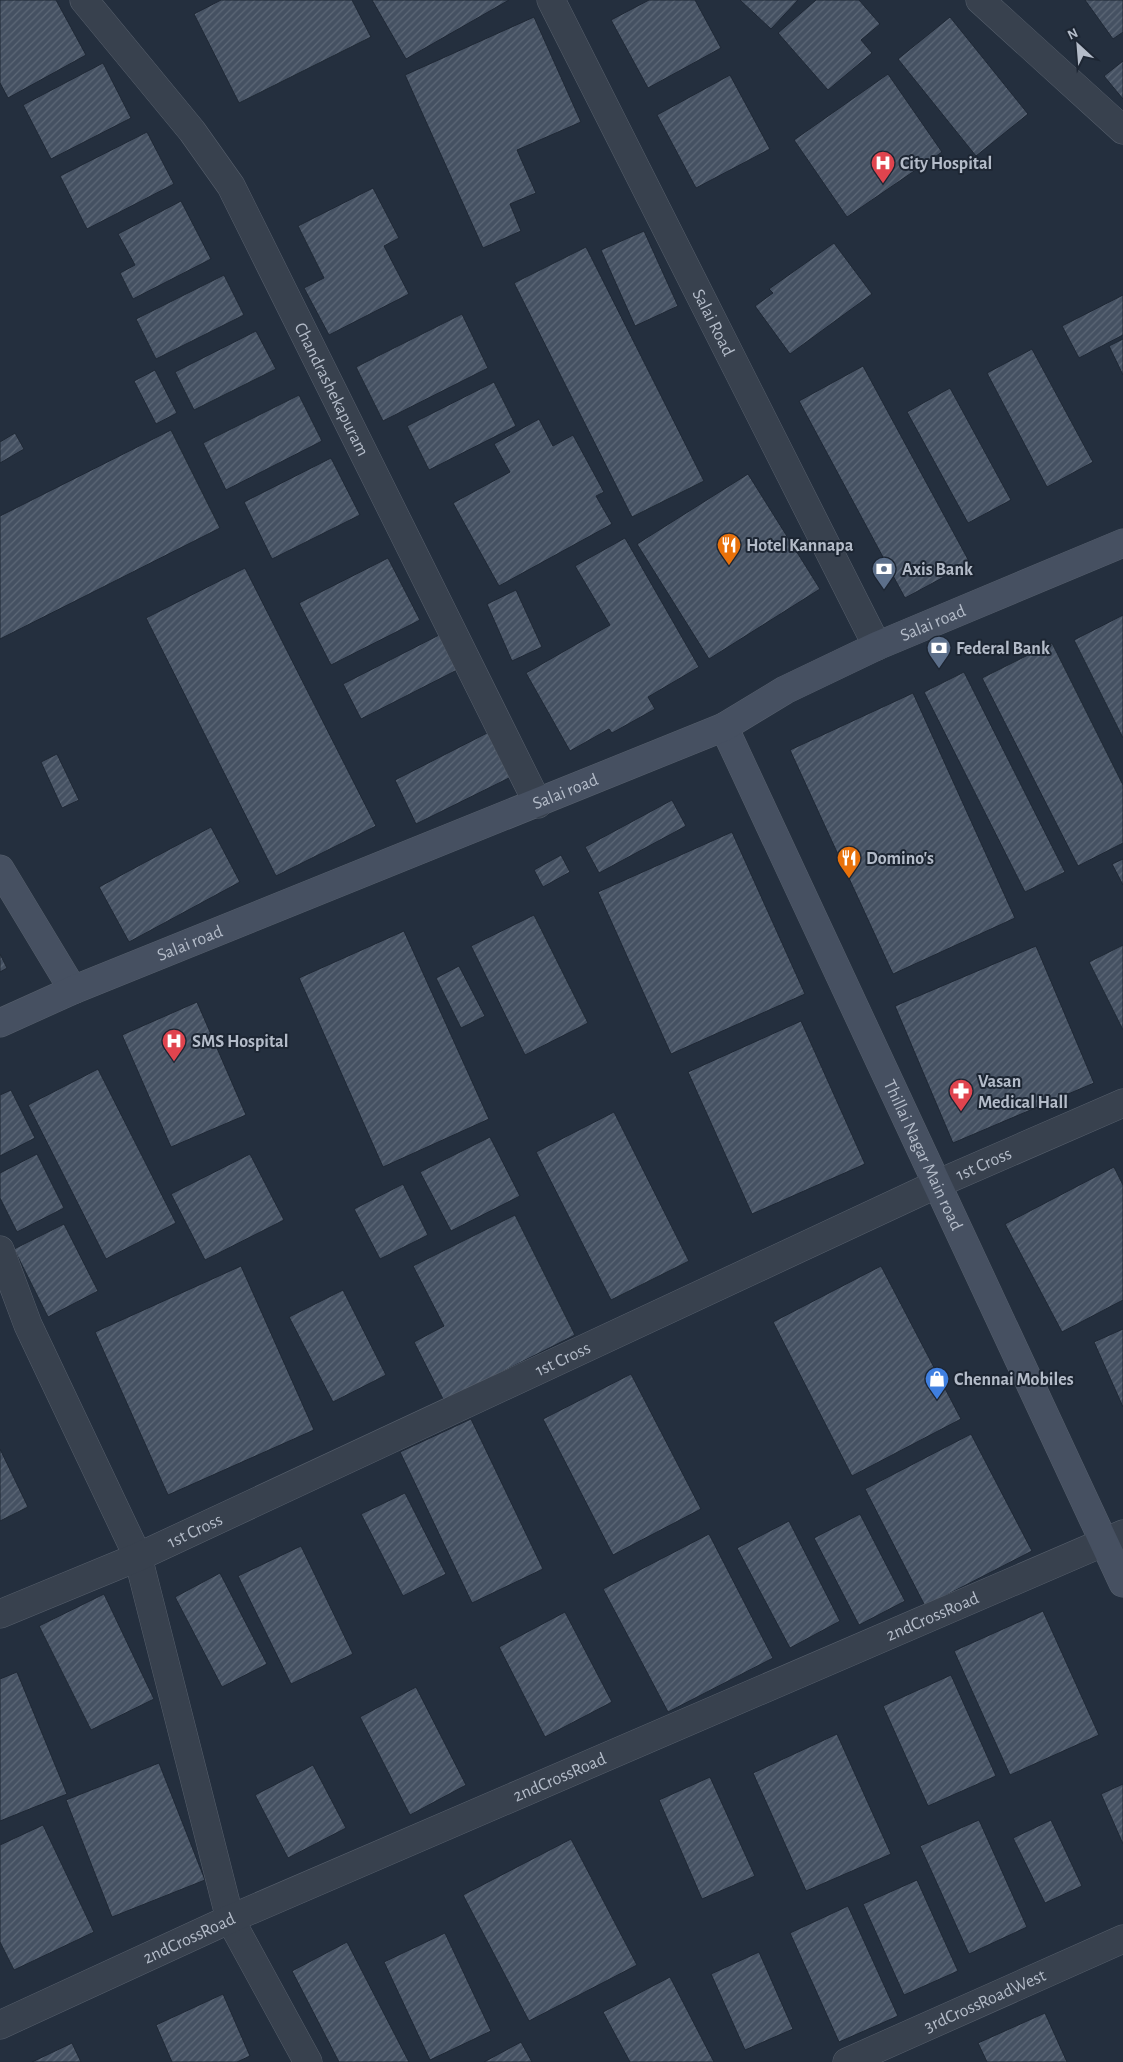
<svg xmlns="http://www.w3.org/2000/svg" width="1123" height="2062" font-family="'Alegreya Sans',sans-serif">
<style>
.building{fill:url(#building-hatch);stroke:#1f2835}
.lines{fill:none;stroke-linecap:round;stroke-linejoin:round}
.street-casing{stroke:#565f6c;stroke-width:29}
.secondary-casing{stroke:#565f6c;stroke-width:29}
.street{stroke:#38414e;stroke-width:28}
.secondary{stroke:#465061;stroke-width:28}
.labels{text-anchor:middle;stroke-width:4;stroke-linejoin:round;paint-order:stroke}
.poi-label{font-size:18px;font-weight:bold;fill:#b4bcc9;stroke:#1d2633;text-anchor:start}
.street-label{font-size:18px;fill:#b4bcc9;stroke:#1d2633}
</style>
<defs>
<pattern id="building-hatch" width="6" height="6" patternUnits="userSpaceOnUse" patternTransform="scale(1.25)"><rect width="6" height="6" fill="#455162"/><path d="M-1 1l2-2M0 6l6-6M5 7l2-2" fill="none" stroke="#5d6877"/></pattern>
</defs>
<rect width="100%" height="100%" fill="#242f3e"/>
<g class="building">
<path d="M0,0H56L86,55L8,98L0,83Z"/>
<path d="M221,0H352L371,37L239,103L194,14Z"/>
<path d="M372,0H509L406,59Z"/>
<path d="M649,0H695L721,48L648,88L611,20Z"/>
<path d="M740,0H798L771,29Z"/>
<path d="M816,0H859L880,24L861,40L872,53L828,90L778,33Z"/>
<path d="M1085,0H1123V32L1113,39Z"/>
<path d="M534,17L581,122L517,150L536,193L510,204L521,231L483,248L405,75Z"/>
<path d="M950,17L1028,114L976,156L898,59Z"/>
<path d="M1123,61V99L1104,76Z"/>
<path d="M103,63L131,118L51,159L23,105Z"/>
<path d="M888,74L942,152L847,217L794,140Z"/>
<path d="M730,75L770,149L696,188L657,115Z"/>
<path d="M147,132L174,184L87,229L60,176Z"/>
<path d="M373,188L399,238L384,246L409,294L329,335L304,288L324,278L298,226Z"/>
<path d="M181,201L211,259L133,299L120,273L135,265L118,234Z"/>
<path d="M644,231L678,306L635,326L601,250Z"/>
<path d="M834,243L872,294L790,354L755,306L773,293L769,289Z"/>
<path d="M586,247L704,481L632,517L514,283Z"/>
<path d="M224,275L244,315L156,359L136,319Z"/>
<path d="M1123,295V335L1079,358L1062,326Z"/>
<path d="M462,314L488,368L383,421L356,367Z"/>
<path d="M256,331L276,369L194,410L175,372Z"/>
<path d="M1123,339V375L1109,346Z"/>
<path d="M1032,349L1093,462L1047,487L987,373Z"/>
<path d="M863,366L970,563L905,598L799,401Z"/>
<path d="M155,370L177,413L156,424L134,381Z"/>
<path d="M494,382L516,426L429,470L407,426Z"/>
<path d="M950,388L1011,500L968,523L907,412Z"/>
<path d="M299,395L322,441L226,490L203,443Z"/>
<path d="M539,419L553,446L573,435L604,492L596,496L612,524L499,586L453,503L510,472L494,444Z"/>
<path d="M171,430L220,528L0,639V516Z"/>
<path d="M15,433L24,449L0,463V442Z"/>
<path d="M331,458L360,515L272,559L244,502Z"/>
<path d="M748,474L820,589L709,659L637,544Z"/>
<path d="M625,538L699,667L648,697L655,709L612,733L609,729L570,751L526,673L610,625L575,566Z"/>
<path d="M388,558L420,620L331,665L299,603Z"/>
<path d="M245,568L376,826L276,876L146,618Z"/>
<path d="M516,590L542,647L512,661L487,604Z"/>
<path d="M1123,615V738L1074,640Z"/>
<path d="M439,635L457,670L361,719L343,684Z"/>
<path d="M1052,643L1123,785V843L1078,866L982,678Z"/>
<path d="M964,672L1065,872L1025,892L924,692Z"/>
<path d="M913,693L1015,918L893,974L790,750Z"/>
<path d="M489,732L511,777L416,824L395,780Z"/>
<path d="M57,754L79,800L62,808L41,762Z"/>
<path d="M672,800L686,826L599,873L585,847Z"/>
<path d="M211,827L240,882L129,942L99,887Z"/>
<path d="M732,832L805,994L671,1054L598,892Z"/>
<path d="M561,855L570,872L543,887L534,870Z"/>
<path d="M1123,859V885L1112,864Z"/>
<path d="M534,915L588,1023L525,1055L471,946Z"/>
<path d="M404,931L489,1119L383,1167L299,978Z"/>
<path d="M1123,945V1030L1089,962Z"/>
<path d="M1036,946L1094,1083L953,1143L895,1006Z"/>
<path d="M0,954L7,968L0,972Z"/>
<path d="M459,966L485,1016L461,1028L436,978Z"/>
<path d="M197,1002L246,1115L171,1147L122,1035Z"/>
<path d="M801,1021L865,1164L752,1214L688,1072Z"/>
<path d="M98,1069L176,1223L106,1259L28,1105Z"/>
<path d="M11,1090L35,1138L0,1156V1095Z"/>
<path d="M614,1112L689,1261L611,1300L536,1152Z"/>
<path d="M490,1137L520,1196L451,1231L420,1172Z"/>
<path d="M37,1154L64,1208L17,1232L0,1198V1173Z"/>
<path d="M250,1154L284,1220L205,1260L171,1194Z"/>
<path d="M1114,1167L1123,1185V1300L1062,1332L1005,1224Z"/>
<path d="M403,1184L428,1235L380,1259L354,1209Z"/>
<path d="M515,1215L575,1335L444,1401L414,1342L444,1326L413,1266Z"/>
<path d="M64,1224L98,1291L48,1317L14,1249Z"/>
<path d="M241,1266L314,1430L168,1495L95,1332Z"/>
<path d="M881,1266L961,1419L852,1476L773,1322Z"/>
<path d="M343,1290L386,1375L333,1402L289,1317Z"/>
<path d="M1123,1329V1407L1094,1342Z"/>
<path d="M631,1374L701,1509L613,1555L543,1419Z"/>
<path d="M471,1419L543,1569L472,1603L400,1452Z"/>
<path d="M971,1434L1032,1551L925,1606L865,1489Z"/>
<path d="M0,1449L28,1507L0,1521Z"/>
<path d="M405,1493L446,1574L403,1596L361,1514Z"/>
<path d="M860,1514L905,1601L859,1625L814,1538Z"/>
<path d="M789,1521L840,1621L790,1648L737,1548Z"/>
<path d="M709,1534L773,1658L668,1712L603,1589Z"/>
<path d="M301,1546L353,1654L291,1684L238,1576Z"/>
<path d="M220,1573L267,1664L222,1687L175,1597Z"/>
<path d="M104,1594L154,1699L91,1730L39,1626Z"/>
<path d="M1043,1611L1099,1735L1010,1775L954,1651Z"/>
<path d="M565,1612L612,1702L545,1737L499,1647Z"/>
<path d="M17,1672L67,1794L0,1821V1679Z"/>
<path d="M951,1675L996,1776L928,1806L883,1706Z"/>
<path d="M416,1687L466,1785L410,1815L360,1717Z"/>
<path d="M837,1734L891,1854L806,1891L753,1773Z"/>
<path d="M159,1763L205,1880L112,1917L66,1800Z"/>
<path d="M313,1765L346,1828L288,1858L255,1795Z"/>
<path d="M710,1777L755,1876L702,1899L659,1800Z"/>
<path d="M1123,1784V1844L1101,1794Z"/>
<path d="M979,1820L1027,1927L969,1954L920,1846Z"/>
<path d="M1051,1820L1082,1886L1045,1903L1013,1838Z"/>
<path d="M43,1825L94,1932L14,1970L0,1942V1845Z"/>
<path d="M571,1839L637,1965L529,2021L463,1895Z"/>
<path d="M917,1880L958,1971L904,1995L863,1904Z"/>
<path d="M848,1906L898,2016L839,2042L790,1933Z"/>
<path d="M445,1933L491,2031L430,2060L384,1962Z"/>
<path d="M347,1942L409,2062H339L292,1971Z"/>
<path d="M759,1952L793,2029L745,2050L711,1974Z"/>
<path d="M670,1977L714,2062H630L603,2012Z"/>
<path d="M223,1994L250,2056L237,2062H172L156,2025Z"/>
<path d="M1045,2013L1067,2062H987L978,2043Z"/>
<path d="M521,2042L532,2062H484Z"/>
<path d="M72,2043L81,2062H32Z"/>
</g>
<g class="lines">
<defs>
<g id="street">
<path id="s1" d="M84,0L192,131L231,186L538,804"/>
<path id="s2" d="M551,0L877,646"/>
<path d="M980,0L1123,130"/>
<path d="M0,1250L28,1325L138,1557L230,1919L308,2062"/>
<path id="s3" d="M0,1614L138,1557L937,1184L1123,1103"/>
<path id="s4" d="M0,2025L230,1919L1123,1534"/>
<path id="s5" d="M847,2062L1123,1939"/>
</g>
<g id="secondary">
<path id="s6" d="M724,727L1123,1583"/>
<path d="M0,869L73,990"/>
<path id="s7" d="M0,1023L73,990L724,727L785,690L877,646L1123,543"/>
</g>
</defs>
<use href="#street" class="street-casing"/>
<use href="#secondary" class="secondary-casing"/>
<use href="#street" class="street"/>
<use href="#secondary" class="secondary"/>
</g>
<defs>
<symbol id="hospital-pin" viewBox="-11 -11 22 30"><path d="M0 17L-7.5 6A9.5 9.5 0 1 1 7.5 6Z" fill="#e0444e" stroke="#1d2633"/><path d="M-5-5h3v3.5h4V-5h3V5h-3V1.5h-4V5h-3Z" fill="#fff"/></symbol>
<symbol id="restaurant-pin" viewBox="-11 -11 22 30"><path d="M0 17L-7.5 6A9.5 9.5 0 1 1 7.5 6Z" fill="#e8710a" stroke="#1d2633"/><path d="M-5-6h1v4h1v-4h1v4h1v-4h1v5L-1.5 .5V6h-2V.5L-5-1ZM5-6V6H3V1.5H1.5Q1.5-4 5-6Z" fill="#fff"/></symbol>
<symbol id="bank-pin" viewBox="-11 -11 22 30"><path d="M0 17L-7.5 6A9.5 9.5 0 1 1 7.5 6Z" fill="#5c6f8a" stroke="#1d2633"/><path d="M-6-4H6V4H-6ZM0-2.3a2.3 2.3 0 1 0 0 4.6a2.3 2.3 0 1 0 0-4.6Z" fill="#fff"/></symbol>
<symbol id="pharmacy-pin" viewBox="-11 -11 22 30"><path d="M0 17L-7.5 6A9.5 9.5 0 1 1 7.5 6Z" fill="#e0444e" stroke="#1d2633"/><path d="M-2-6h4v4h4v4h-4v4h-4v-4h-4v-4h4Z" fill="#fff"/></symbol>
<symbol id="shop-pin" viewBox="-11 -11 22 30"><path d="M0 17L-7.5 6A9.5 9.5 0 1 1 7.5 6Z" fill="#3f7fe0" stroke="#1d2633"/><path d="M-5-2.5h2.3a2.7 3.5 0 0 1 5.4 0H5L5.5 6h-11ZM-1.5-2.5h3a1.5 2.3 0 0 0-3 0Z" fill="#fff"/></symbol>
</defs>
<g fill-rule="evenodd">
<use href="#hospital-pin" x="869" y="149" width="28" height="38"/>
<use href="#restaurant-pin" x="715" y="531" width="28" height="38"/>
<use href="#bank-pin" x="870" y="555" width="28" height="38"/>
<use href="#bank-pin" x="925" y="634" width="28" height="38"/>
<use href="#restaurant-pin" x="835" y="844" width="28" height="38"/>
<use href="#hospital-pin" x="160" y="1027" width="28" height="38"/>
<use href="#pharmacy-pin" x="947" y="1077" width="28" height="38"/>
<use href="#shop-pin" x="923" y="1365" width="28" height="38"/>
</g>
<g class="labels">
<g class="poi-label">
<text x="900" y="169">City Hospital</text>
<text x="746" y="551">Hotel Kannapa</text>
<text x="902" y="575">Axis Bank</text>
<text x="956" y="654">Federal Bank</text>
<text x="866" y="864">Domino's</text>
<text x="192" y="1047">SMS Hospital</text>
<text x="978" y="1087">Vasan<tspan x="978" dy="21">Medical Hall</tspan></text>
<text x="954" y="1385">Chennai Mobiles</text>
</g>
<g class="street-label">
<text dy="6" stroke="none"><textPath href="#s2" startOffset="361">Salai Road</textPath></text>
<text dy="6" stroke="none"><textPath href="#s1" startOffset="464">Chandrashekapuram</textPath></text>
<text dy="6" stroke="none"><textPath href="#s7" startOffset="1016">Salai road</textPath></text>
<text dy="6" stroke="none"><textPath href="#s7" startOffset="611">Salai road</textPath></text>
<text dy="6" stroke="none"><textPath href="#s7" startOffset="206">Salai road</textPath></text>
<text dy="6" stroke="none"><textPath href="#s6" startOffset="472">Thillai Nagar Main road</textPath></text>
<text dy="6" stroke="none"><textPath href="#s3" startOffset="1082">1st Cross</textPath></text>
<text dy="6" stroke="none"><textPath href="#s3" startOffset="618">1st Cross</textPath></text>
<text dy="6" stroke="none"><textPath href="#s3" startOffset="212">1st Cross</textPath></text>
<text dy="6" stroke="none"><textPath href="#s4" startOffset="1018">2ndCrossRoad</textPath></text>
<text dy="6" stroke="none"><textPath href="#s4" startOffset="612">2ndCrossRoad</textPath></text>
<text dy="6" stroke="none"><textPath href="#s4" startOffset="208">2ndCrossRoad</textPath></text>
<text dy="6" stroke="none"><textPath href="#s5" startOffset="151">3rdCrossRoadWest</textPath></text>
</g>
</g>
<g transform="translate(1078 45) rotate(334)" stroke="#1d2633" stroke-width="4" paint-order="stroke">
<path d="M0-4L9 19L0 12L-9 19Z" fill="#b4bcc9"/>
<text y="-8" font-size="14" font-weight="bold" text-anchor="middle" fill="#b4bcc9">N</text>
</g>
</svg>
